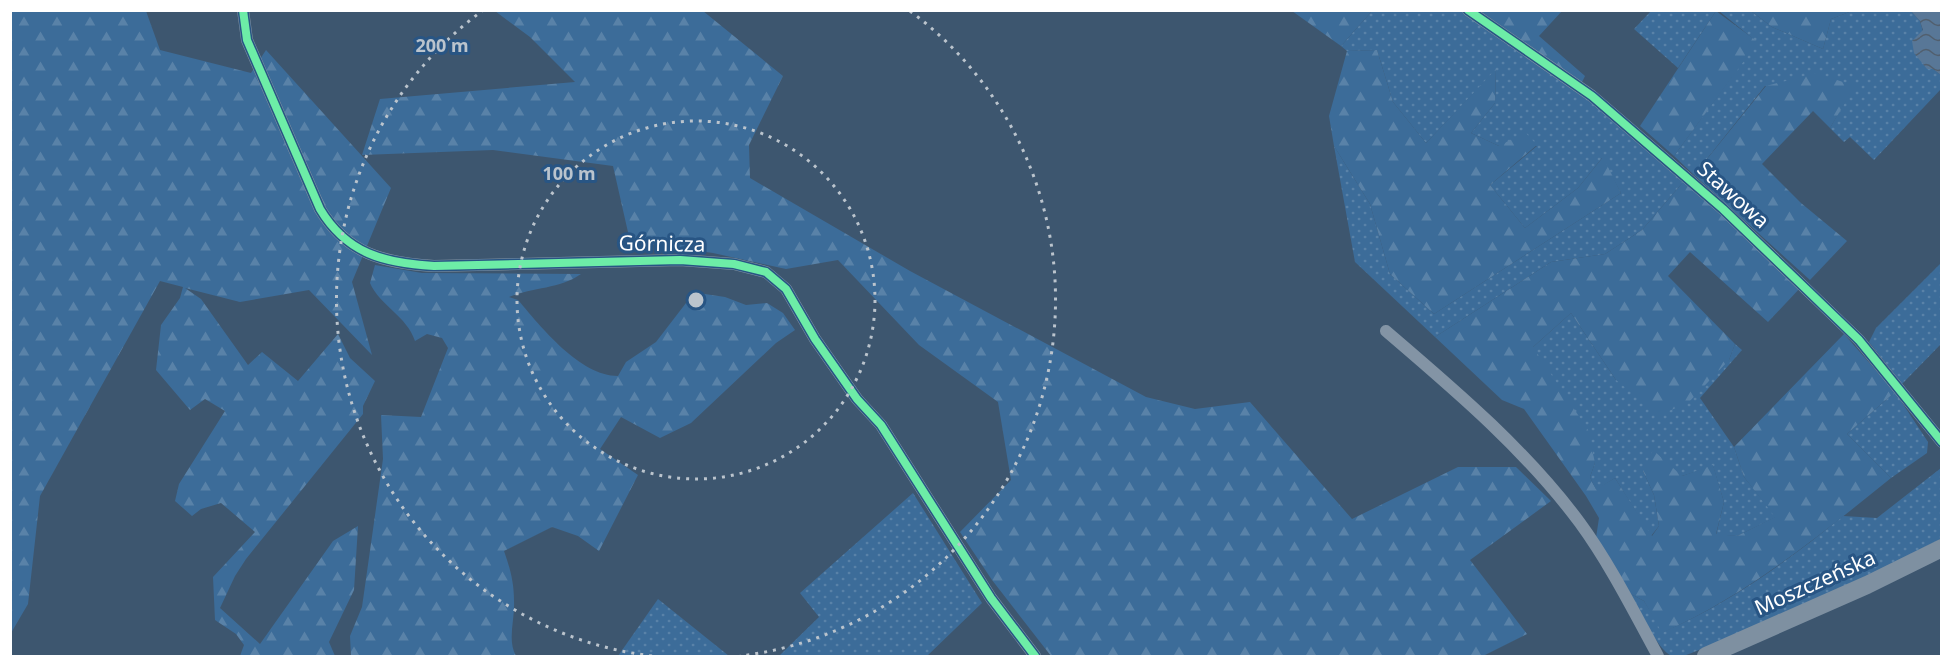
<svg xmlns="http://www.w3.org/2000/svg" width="1952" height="667" font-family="'Noto Sans',sans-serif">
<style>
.grass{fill:url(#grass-dots)}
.forest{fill:url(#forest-firs)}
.water{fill:url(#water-waves)}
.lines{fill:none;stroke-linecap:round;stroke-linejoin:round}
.street{stroke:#8394a5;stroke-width:12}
.secondary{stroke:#7e90a1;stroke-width:18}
.cycleway-casing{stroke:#285584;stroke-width:11}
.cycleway{stroke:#6deda7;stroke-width:8}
.ring{fill:none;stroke:#bbc4cd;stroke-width:3;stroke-dasharray:3 6}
.labels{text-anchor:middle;stroke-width:6;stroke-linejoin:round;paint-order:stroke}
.street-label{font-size:21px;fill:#fff;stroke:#285584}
.centre{fill:#bbc4cd;stroke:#285584;stroke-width:3}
.ring-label{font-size:18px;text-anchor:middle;font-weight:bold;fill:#bbc4cd;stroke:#285584;stroke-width:6;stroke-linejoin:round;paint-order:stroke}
</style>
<defs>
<pattern id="grass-dots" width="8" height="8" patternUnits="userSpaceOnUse" patternTransform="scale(1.5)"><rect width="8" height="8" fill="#3c6c99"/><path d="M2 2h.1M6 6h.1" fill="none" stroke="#5982a8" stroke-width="1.8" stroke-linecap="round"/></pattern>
<pattern id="forest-firs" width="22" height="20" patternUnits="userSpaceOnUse" patternTransform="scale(1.5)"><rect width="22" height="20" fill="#3c6c99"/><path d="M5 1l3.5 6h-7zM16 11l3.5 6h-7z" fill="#5982a8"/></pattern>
<pattern id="water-waves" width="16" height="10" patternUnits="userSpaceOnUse" patternTransform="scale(1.5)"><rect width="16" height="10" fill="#587797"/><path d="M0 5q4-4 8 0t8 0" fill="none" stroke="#515f6e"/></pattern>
</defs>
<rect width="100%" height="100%" fill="#3d566f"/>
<g class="grass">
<path d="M1372,11H1463L1586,98L1684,181L1642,230L1605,254L1551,262L1435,337L1355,262L1334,146L1370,204L1390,274L1434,314L1621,193L1602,158L1578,188L1525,228L1490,185L1537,146H1499L1471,133L1495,103L1496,70L1426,143L1393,102L1377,50L1347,51L1341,46Z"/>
<path d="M1651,11H1716L1678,68L1634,29Z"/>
<path d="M1719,11H1751L1772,27L1823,49L1831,19L1852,11H1911L1920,21L1933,69L1941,75V89L1874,160L1850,137L1844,142L1830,128L1854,86H1765L1694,175L1674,156L1757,42Z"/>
<path d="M1941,263V344L1902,384L1869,342L1876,328Z"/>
<path d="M1571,313L1616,380L1729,360L1735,344L1742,350L1700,398L1734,447L1744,477L1776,517L1737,536L1716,535L1724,502L1713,466L1682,476L1643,471L1654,495L1659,526L1651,536L1615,478L1596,490L1590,477L1595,463L1532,348Z"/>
<path d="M1895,392L1928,442L1927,453L1891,478L1847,434Z"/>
<path d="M1941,468V539L1856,582L1699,650C1691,653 1680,659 1672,656C1658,651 1637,606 1629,593L1644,601L1663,632C1728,604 1788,561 1843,516L1877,518Z"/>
<path d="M913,493L982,603L927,656H779L819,617L800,593Z"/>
<path d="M658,599L729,656H618Z"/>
</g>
<g class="forest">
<path d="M11,11H146L160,50L251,73L266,50L391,188L352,282L372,355L309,290L240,302L185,288L201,299L248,365L262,352L298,381L338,334L350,358L375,381L363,406V414L246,559L235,576L220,608L260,644L333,541L358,526L354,590L329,642L335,656H240L244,645L236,634L215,620L213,577L255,532L221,503L201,509L192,516L175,501L179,484L225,411L205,399L190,410L156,370L161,325L180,298L183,287L160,281L40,496L28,604L11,633Z"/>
<path d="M495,11H703L783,76L749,145L750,178L910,271L1146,397L1195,409L1250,402L1352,519L1458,467H1516L1551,501L1470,560L1527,634L1483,656H1051L992,580L960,532L1011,480L998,402L919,345L838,260L786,269L713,253L630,241L613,166L493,150L362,155L380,99L575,82L530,37Z"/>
<path d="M1292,11H1372L1341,46Z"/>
<path d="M1480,11H1562L1539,36L1585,76L1581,84Z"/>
<path d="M1716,11L1758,42L1674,156L1640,126Z"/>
<path d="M1751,11H1852L1831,19L1823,49L1772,27Z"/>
<path d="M1377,50L1393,102L1426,143L1496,69L1495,103L1471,133L1499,146L1525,132L1537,145L1490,185L1525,228L1578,188L1603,157L1621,193L1434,314L1390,274L1370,204L1334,146L1329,116L1347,51Z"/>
<path d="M1816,73L1855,86L1830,128L1813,111L1762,164L1801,203L1847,241L1810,280L1694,175L1766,86Z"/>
<path d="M1684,181L1801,287L1768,322L1690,252L1668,276L1735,344L1729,360L1688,403L1659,415L1616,380L1571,313L1533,347L1588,430L1595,463L1590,477L1596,489L1615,478L1652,536L1659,526L1654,495L1643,471L1653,450L1682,476L1713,465L1724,502L1716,534L1737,536L1775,517L1744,477L1734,447L1844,334L1895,392L1847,434L1891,478C1819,536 1747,595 1662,633L1644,601L1629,593L1596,538L1599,518L1586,496L1524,409L1502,400L1435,337L1551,262L1605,254L1642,230Z"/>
<path d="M375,265L422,273L581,274C560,289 533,287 509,297L518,300C541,327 580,376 618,376L626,362L656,342L686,303L698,293L725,297L746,305L767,303L783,313L795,330L776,343L691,423L660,438L621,417L600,449L638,475L599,551L578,536L552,527L504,551C510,568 514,582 514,601C515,620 507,640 516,656H351L350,636L362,607L383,459L381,415L421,417L448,348L442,338L427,334L415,341C407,316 380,306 370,283Z"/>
</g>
<path class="water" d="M1911,11H1941V83V75L1933,69H1927L1914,53L1912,41L1923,30L1920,21Z"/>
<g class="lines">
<g class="street">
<path d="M243,10L247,40L320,209C347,254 384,263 434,266L680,260L734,264L766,272L786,289L815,339L857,399L881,425L991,598L1035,656"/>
<path d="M1468,10L1592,96L1723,209L1859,340L1942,442"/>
<path d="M1386,331C1455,390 1526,450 1580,523C1610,564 1634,612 1658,656"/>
</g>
<path class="secondary" d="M1706,656L1867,585L1942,548"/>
<defs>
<g id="cycleway">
<path d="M243,10L247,40L320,209C347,254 384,263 434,266L680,260L734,264L766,272L786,289L815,339L857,399L881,425L991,598L1035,656"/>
<path d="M1468,10L1592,96L1723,209L1859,340L1942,442"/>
</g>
</defs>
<use href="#cycleway" class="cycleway-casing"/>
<use href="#cycleway" class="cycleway"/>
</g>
<g class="ring">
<circle cx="696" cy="300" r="179"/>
<path d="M652 656A359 359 0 0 1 482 11M910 11A359 359 0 0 1 740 656"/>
</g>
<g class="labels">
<g class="street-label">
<text transform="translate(1733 195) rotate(42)" y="7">Stawowa</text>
<text transform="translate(662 244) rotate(1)" y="7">Górnicza</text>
<text transform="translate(1815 583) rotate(-24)" y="7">Moszczeńska</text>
</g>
</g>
<circle cx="696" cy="300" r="9" class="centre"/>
<g class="ring-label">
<text x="442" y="52">200 m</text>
<text x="569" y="180">100 m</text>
</g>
<rect width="1952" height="667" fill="none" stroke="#ffffff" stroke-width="24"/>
</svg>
